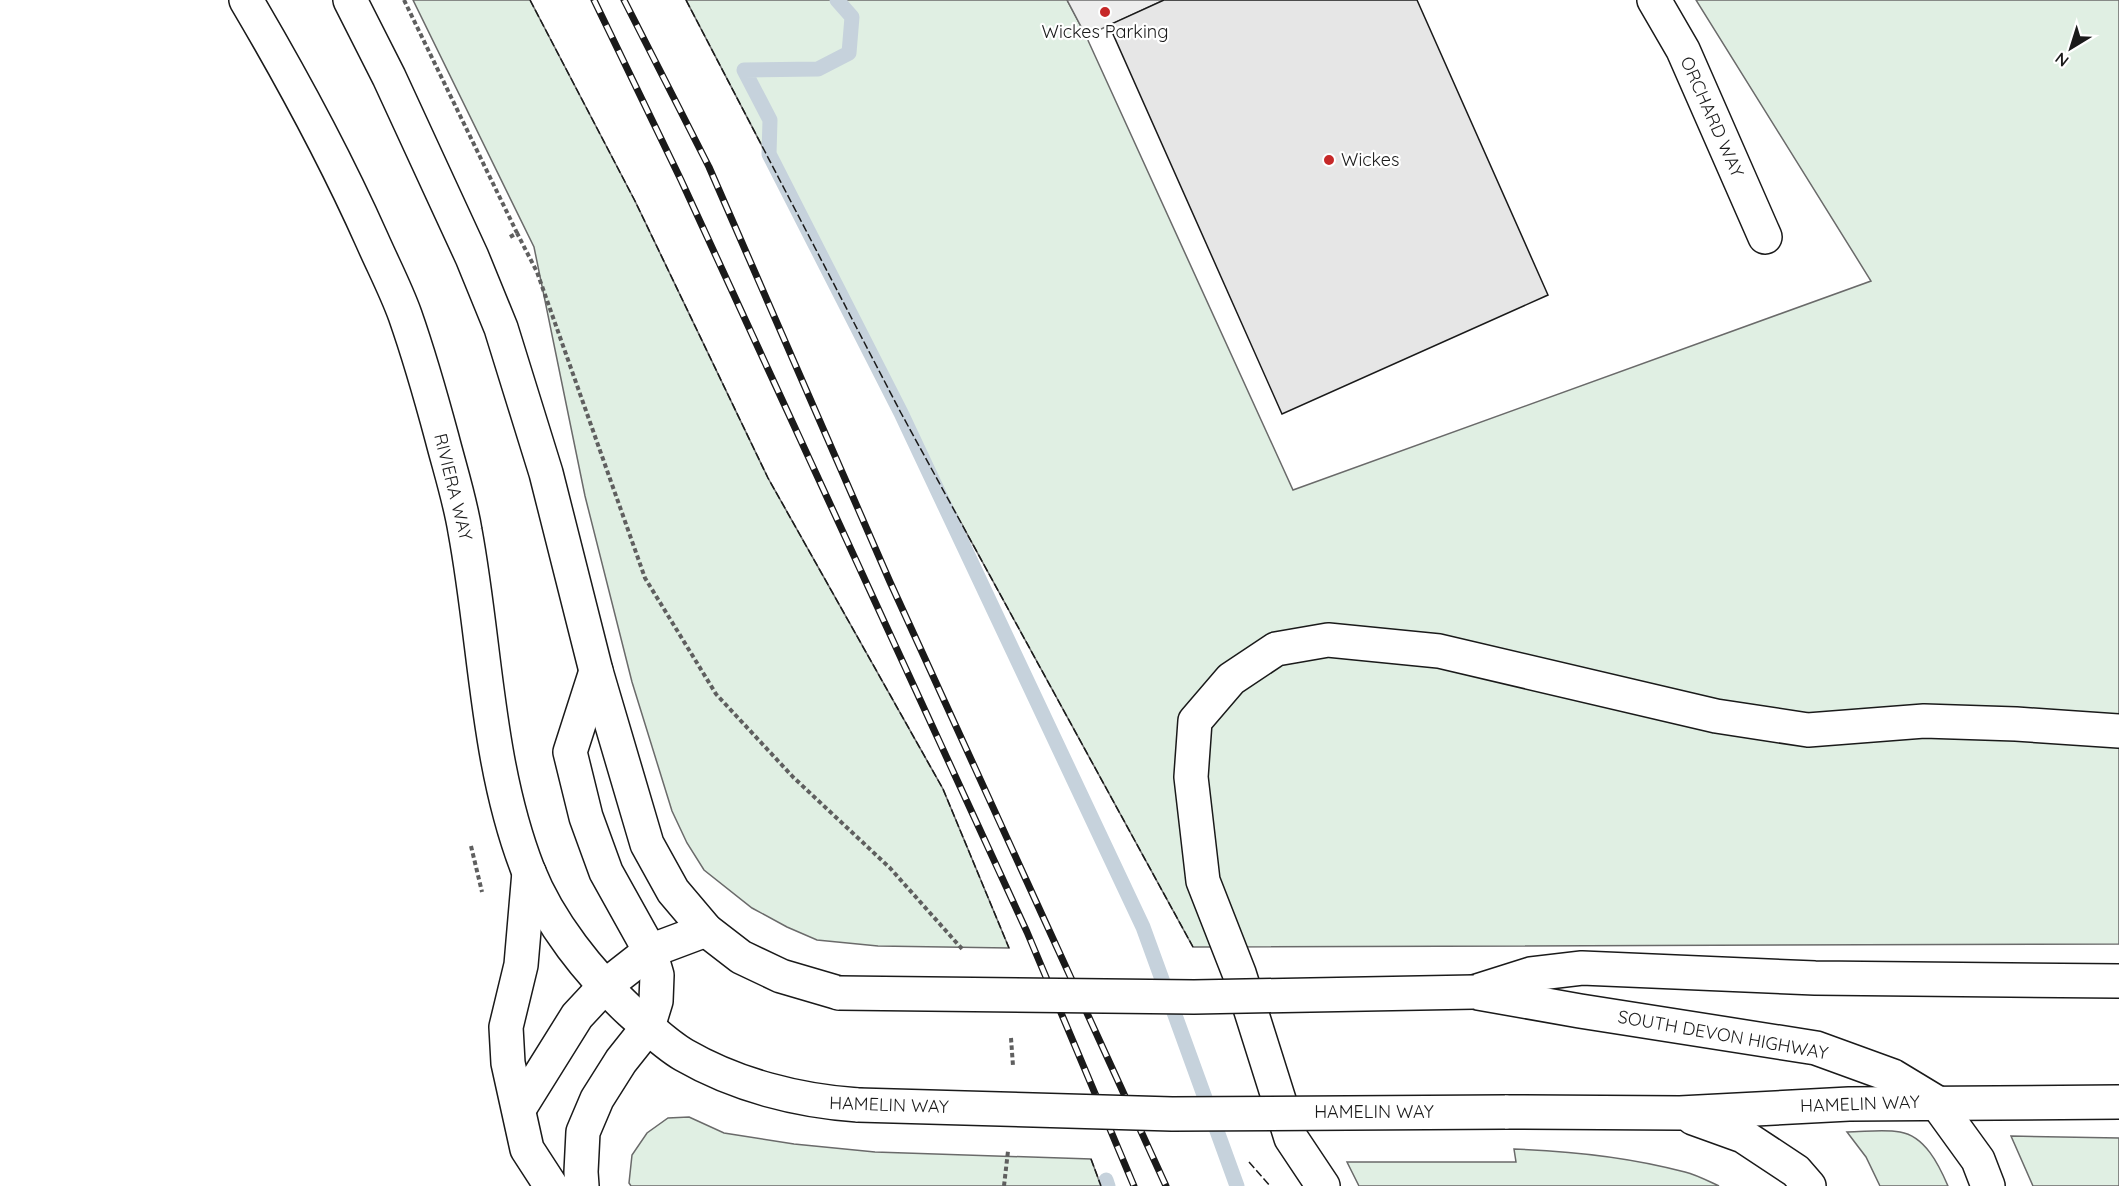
<svg xmlns="http://www.w3.org/2000/svg" width="2119" height="1186" font-family="Quicksand,sans-serif">
<style>
.green{fill:#e0efe3;stroke:#6a6a6a;stroke-width:1.5}
.parking{fill:#ededed;stroke:#6a6a6a;stroke-width:1.5}
.lines{fill:none;stroke-linecap:round;stroke-linejoin:round}
.stream{stroke:#c6d2dc;stroke-width:15}
.building{fill:#e6e6e6;stroke:#1a1a1a;stroke-width:1.5}
.minor-casing{stroke:#1a1a1a;stroke-width:36}
.major-casing{stroke:#1a1a1a;stroke-width:36}
.path{stroke:#5f5f5f;stroke-width:4;stroke-dasharray:4.5 3;stroke-linecap:butt}
.minor{stroke:#fff;stroke-width:33}
.major{stroke:#fff;stroke-width:33}
.rail-casing{stroke:#1a1a1a;stroke-width:7}
.rail{stroke:#fff;stroke-width:4.5;stroke-dasharray:14;stroke-linecap:butt}
.major-bridge-casing{stroke:#1a1a1a;stroke-width:36;stroke-linecap:butt}
.major-bridge{stroke:#fff;stroke-width:33}
.fence{stroke:#1a1a1a;stroke-width:1.5;stroke-dasharray:8 3;stroke-linecap:butt}
.poi-dot{fill:#c62828;stroke:#fff;stroke-width:2}
.labels{text-anchor:middle;stroke-width:4.5;stroke-linejoin:round;paint-order:stroke}
.poi-label{font-size:18px;fill:#1a1a1a;stroke:#fff}
.street-label{font-size:18px;fill:#1a1a1a;stroke:#fff}
</style>
<rect width="100%" height="100%" fill="#fff"/>
<g class="green">
<path d="M413,0H530L635,201L768,478L943,789L1009,948L878,946L817,940L787,927L752,908L704,870L687,843L672,811L632,682L585,496L534,247Z"/>
<path d="M686,0H1067L1086,36L1293,490L1871,281L1696,0H2119V944L1193,947L901,413Z"/>
<path d="M689,1117L724,1133L794,1144L875,1152L1091,1159L1101,1186H631L629,1183L632,1155L647,1133L668,1118Z"/>
<path d="M1847,1132C1864,1132 1883,1129 1900,1132C1925,1136 1939,1165 1948,1186H1880L1866,1157Z"/>
<path d="M2011,1136L2119,1138V1186H2033Z"/>
<path d="M1514,1149C1572,1151 1629,1157 1685,1172C1697,1175 1708,1181 1719,1186H1359L1347,1162H1516Z"/>
</g>
<path class="parking" d="M1067,0H1164L1086,36Z"/>
<g class="lines">
<g class="stream">
<path d="M837,0L852,17L849,53L818,69L744,70L770,120L769,154L901,413L1143,927L1237,1186"/>
<path d="M1106,1180L1108,1186"/>
</g>
</g>
<path class="building" d="M1164,0H1417L1548,295L1282,414L1109,25Z"/>
<g class="lines">
<defs>
<g id="minor">
<path d="M1654,0L1683,50L1765,237"/>
<path d="M529,872L521,965L506,1027L508,1063L527,1149L551,1186"/>
<path d="M519,1109L577,1016L604,987L650,951L706,930"/>
<path d="M582,1186L581,1172L583,1132L597,1099L621,1061L648,1027L656,1001L657,975L650,951L606,872L586,817L570,752L596,671"/>
<path d="M1323,1186L1291,1138L1239,973L1203,881L1191,777L1195,721L1231,679L1276,649L1328,640L1439,651L1716,716L1808,730L1924,721L2016,724L2119,731"/>
</g>
<g id="major">
<path d="M246,0C292,78 335,157 372,240C383,265 396,290 405,315C419,355 431,397 442,438C450,469 460,500 465,531C486,644 486,762 528,870C549,923 590,974 631,1012C648,1027 665,1044 684,1055C736,1085 798,1101 858,1105"/>
<path d="M350,0L389,77L472,257L501,328L546,473L596,671L647,844L673,891L706,930L741,957L781,976L839,993"/>
<path d="M1474,992L1531,974L1582,968L1815,978L2119,981"/>
<path d="M1478,993L1580,1011L1816,1048L1893,1076L1936,1102L1978,1160L1988,1186"/>
<path d="M1505,1112L1680,1113L1849,1104L2119,1102"/>
<path d="M1693,1118L1743,1136L1796,1171L1809,1186"/>
</g>
</defs>
<use href="#minor" class="minor-casing"/>
<use href="#major" class="major-casing"/>
<g class="path">
<path d="M404,0L517,233"/>
<path d="M510,237L517,233L537,272L645,578L716,694L793,777L890,868L963,950"/>
<path d="M471,846L482,892"/>
<path d="M1011,1038L1013,1066"/>
<path d="M1004,1186L1008,1151"/>
</g>
<use href="#minor" class="minor"/>
<use href="#major" class="major"/>
<defs>
<g id="rail">
<path d="M594,0L681,180L1027,932L1134,1186"/>
<path d="M624,0L709,167L890,582L1166,1186"/>
</g>
</defs>
<use href="#rail" class="rail-casing"/>
<use href="#rail" class="rail"/>
<defs>
<g id="major-bridge">
<path d="M839,993L1194,997L1474,992"/>
<path d="M858,1105L1172,1114L1505,1112"/>
</g>
</defs>
<use href="#major-bridge" class="major-bridge-casing"/>
<use href="#major-bridge" class="major-bridge"/>
<g class="fence">
<path d="M530,0L635,201L768,478L943,789L1009,948"/>
<path d="M686,0L901,413L1193,947"/>
<path d="M1091,1159L1101,1186"/>
<path d="M1249,1162L1270,1186"/>
</g>
</g>
<g class="poi-dot">
<circle cx="1105" cy="12" r="6"/>
<circle cx="1329" cy="160" r="6"/>
</g>
<g class="labels">
<g class="poi-label">
<text x="1105" y="38">Wickes Parking</text>
<text x="1341" y="166" text-anchor="start">Wickes</text>
</g>
<g class="street-label">
<text transform="translate(1712 117) rotate(66)" y="6">ORCHARD WAY</text>
<text transform="translate(453 487) rotate(76)" y="6">RIVIERA WAY</text>
<text transform="translate(1723 1035) rotate(10)" y="6">SOUTH DEVON HIGHWAY</text>
<text transform="translate(1860 1104) rotate(-2)" y="6">HAMELIN WAY</text>
<text transform="translate(889 1105) rotate(2)" y="6">HAMELIN WAY</text>
<text x="1374" y="1118">HAMELIN WAY</text>
</g>
</g>
<g transform="translate(2071 48) rotate(218)" stroke="#ffffff" stroke-width="4.5" paint-order="stroke">
<path d="M0-4.5L10 22L0 15L-10 22Z" fill="#1a1a1a"/>
<text y="-9" font-size="16" font-weight="bold" text-anchor="middle" fill="#1a1a1a">N</text>
</g>
</svg>
